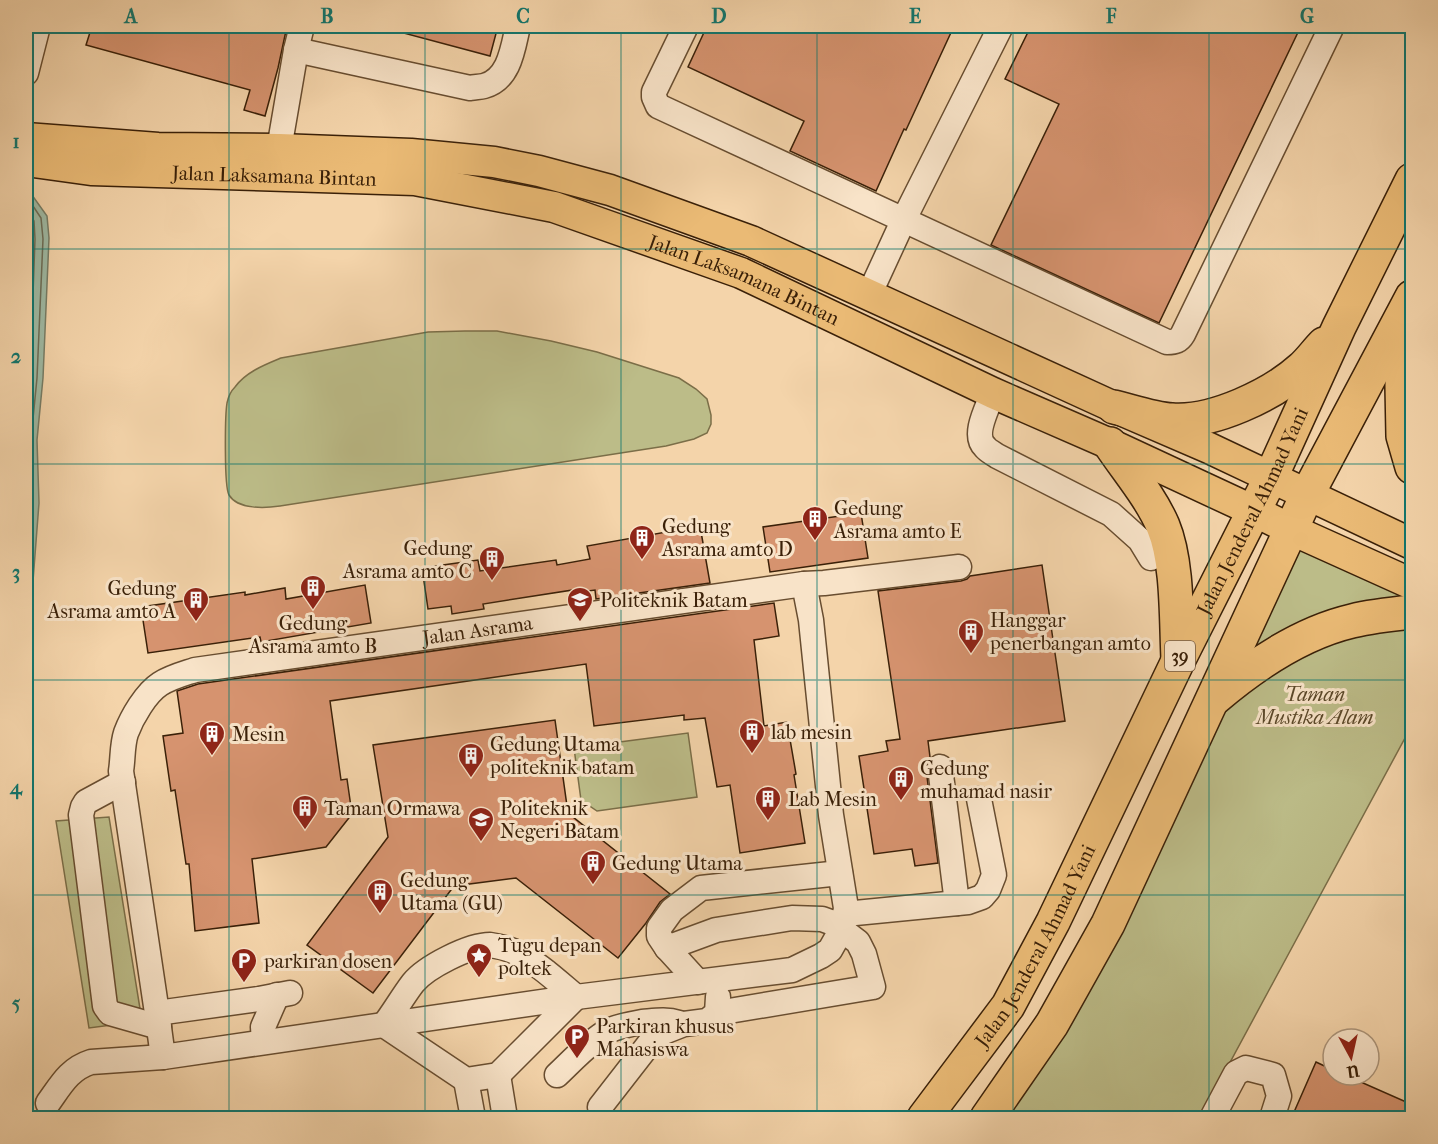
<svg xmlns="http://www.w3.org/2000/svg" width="1438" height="1144" font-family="'IM FELL French Canon',serif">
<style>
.green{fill:#bcbc88;stroke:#7b6e48;stroke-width:1.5}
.water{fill:#9eb9a3;stroke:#767c65;stroke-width:1.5}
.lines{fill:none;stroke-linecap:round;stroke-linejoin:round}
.shore{stroke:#6c6c56;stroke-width:1.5}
.building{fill:#d6936f;stroke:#3a2008;stroke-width:1.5}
.minor-casing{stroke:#684d30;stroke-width:27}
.major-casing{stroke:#3a2008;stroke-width:33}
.highway-casing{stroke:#3a2008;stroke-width:36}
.minor{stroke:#f8e3c8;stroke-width:24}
.major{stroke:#eaba75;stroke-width:30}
.highway{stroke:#eaba75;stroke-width:33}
.grid{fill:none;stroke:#0f766e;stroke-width:1.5;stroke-opacity:0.55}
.labels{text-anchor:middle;stroke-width:6;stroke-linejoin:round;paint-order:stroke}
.shield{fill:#f8e3c8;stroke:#735a42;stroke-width:1.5}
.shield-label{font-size:18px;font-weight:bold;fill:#3a2008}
.street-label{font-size:20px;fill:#3a2008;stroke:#f8e3c8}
.poi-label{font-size:20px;fill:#3a2008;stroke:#f8e3c8;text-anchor:start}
.park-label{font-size:20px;font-style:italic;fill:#5a4728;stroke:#f8e3c8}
.neatline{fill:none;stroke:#0f766e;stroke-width:2}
.grid-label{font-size:20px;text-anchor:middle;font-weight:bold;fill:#0f766e}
</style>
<rect width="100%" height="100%" fill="#f4d4aa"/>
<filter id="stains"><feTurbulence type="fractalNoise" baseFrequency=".00333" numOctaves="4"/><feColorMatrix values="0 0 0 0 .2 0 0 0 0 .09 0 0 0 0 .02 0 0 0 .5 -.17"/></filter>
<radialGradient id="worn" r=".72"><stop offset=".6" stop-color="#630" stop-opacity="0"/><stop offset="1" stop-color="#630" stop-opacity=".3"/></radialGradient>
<g class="green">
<path d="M465,331H497L551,341L597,352L679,378L696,389L707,399L711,415V424L707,433L694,439L666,446L280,506C266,508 238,510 229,495C224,487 225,415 227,403C228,398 231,391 235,387C246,372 264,365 281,358L428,332Z"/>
<path d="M1290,529L1412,584V725L1200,1118H985L1003,1096Z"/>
<path d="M688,733L697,797L597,811L581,800L574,748Z"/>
<path d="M109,817L142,1021L89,1028L56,821Z"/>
</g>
<path class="water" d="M26,191L32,195L47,216L49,238L43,378L37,440L39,503L26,672Z"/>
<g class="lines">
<g class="shore">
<path d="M26,198L29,200L41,218L43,239L37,378L31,439L33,503L26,598"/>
<path d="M26,209L34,221L35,239L30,377L26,416"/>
</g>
</g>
<g class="building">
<path d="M92,26H287L278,68L265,116L244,110L250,90L86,45Z"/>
<path d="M396,26H498L490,56L396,31Z"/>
<path d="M707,26H954L906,130L904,129L876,191L790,151L804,121L688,67Z"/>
<path d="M1031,26H1301L1159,323L991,245L1059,104L1005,79Z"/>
<path d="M861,513L868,558L770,572L763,527Z"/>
<path d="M700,526L710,583L596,599L595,590L573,593V590L483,604L484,609L452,614L451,606L428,609L422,568L478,560L480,571L556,560L557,565L590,559L587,546Z"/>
<path d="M1042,565L1065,721L928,741L930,757L927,762L926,769L938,863L915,866L912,849L874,854L859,756L888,751L886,741L900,739L878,591L961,581L967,579L970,576Z"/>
<path d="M365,585L371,623L261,642L260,637L148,653L141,607L245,592V595L285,588L286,599Z"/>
<path d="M774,603L779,636L754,640L764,726L787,722L796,774L794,775L805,843L740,853L730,785L717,787L705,718L684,720V715L594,726L586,664L330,701L341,780L347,779L352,814L326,847L252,859L259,923L195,931L189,864H186L175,790L171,791L163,736L183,733L177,691L198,684Z"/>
<path d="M555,720L568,813L670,894L660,902L646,923L618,958L516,878L454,886L373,993L307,945L388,837L373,745Z"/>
<path d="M1316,1062L1333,1070V1075H1345L1413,1105V1119H1291Z"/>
</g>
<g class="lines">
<defs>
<g id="minor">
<path d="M686,26L654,92V97L658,106L1167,342C1175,342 1179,341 1183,334L1332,26"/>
<path d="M296,50L470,88C475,87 480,87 484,86C510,79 513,47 518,26"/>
<path d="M26,73L38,26"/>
<path d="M279,149L296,50L302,26"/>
<path d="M869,295L904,219L1001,26"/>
<path d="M993,393C988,407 972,435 985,447C988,451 993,453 997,456L1111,514L1140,540L1151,558"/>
<path d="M940,767L957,903"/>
<path d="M123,782L86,802L83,807L81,815L105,1006L110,1013L159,1027"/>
<path d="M845,914L968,902L982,897L988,890L994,875L979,799"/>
<path d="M667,948L716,930L792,918L822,919L833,923L858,942L864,954L873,987L717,1013"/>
<path d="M698,982L667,948L659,936V928L672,910L701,888L840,873"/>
<path d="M157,1013L259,999L290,993"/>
<path d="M384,1025L466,1080L498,1075L576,997"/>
<path d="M384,1025C394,1012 403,996 413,983C426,967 469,945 490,945C497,946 506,948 513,951C536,961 557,981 576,997"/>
<path d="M264,1041L263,1027L277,995"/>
<path id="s1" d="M163,1057L157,1013L121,771C123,759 122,745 126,733C132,717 146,693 160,684C171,677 183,674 195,670L804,584L824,583L959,567"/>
<path d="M498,1075L505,1118"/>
<path d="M557,1075C571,1062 593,1038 610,1030C620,1026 631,1024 642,1022C655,1021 666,1019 679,1023"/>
<path d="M466,1080L473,1118"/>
<path d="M48,1103C61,1085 69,1069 91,1062L163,1057L576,997L792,970L821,956L830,950L843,927L846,908L831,815L811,620L804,584"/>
<path d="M600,1107L656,1035L684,1024L707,1021L717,1013L718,997"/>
<path d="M1212,1118L1236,1073L1246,1068L1273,1075L1279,1096L1272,1118"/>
</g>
<g id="major">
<path d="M26,138L158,148L279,149L411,154L494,162L539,171L610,190L751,241L1114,407L1209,448L1412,544"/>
<path id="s2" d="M26,161L91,170L415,180L554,207L741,273L993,393L1110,444L1254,511L1290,529L1412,584"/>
</g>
<g id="highway">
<path d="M1404,322L1402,386L1403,436L1412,467"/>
<path d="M1114,407C1131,411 1154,419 1172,420C1213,423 1272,395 1302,368C1310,361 1316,352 1324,344"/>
<path d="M1110,444C1128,471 1150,496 1163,526C1178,562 1176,619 1178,659"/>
<path d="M1215,698C1255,664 1301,633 1352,621C1372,616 1392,614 1412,612"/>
<path id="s3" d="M924,1118L1008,1006L1053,922L1178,661L1271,477L1339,327L1412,180"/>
<path d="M987,1118L1052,1024L1108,924L1307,495L1412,297"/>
</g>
</defs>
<use href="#minor" class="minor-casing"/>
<use href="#major" class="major-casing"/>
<use href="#highway" class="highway-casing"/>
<use href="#minor" class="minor"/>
<use href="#major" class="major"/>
<use href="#highway" class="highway"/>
</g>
<path class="grid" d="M229,26V1118M425,26V1118M621,26V1118M817,26V1118M1013,26V1118M1209,26V1118M26,249H1412M26,464H1412M26,680H1412M26,895H1412"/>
<defs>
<symbol id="building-pin" viewBox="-11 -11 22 30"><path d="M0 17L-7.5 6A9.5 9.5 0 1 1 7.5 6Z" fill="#8f2418" stroke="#f8e3c8"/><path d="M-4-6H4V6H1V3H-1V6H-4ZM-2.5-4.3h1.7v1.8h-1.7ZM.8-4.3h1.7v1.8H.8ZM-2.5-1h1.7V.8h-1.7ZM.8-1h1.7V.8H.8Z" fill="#fff"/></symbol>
<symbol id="university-pin" viewBox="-11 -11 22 30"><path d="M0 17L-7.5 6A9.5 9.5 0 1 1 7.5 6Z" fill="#8f2418" stroke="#f8e3c8"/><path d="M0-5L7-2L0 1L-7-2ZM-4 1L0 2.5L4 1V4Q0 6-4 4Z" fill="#fff"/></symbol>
<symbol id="sight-pin" viewBox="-11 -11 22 30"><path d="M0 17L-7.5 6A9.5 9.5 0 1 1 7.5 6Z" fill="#8f2418" stroke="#f8e3c8"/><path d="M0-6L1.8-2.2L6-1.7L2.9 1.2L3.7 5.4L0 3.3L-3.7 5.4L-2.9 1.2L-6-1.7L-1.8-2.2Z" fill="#fff"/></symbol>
<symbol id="parking-pin" viewBox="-11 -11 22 30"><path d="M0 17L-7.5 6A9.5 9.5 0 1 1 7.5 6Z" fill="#8f2418" stroke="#f8e3c8"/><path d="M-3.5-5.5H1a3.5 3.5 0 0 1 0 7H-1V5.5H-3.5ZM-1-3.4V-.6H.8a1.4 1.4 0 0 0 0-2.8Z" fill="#fff"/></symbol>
</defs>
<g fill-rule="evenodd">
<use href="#building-pin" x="800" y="504" width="30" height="40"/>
<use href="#building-pin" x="627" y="523" width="30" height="40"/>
<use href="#building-pin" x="477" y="544" width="30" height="40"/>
<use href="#building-pin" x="298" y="573" width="30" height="40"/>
<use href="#building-pin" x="181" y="585" width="30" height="40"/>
<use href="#university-pin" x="565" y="585" width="30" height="40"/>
<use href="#building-pin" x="956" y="617" width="30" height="40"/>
<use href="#building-pin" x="737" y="717" width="30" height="40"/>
<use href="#building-pin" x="197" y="719" width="30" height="40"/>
<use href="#building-pin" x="456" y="741" width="30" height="40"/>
<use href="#building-pin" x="886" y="764" width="30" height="40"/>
<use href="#building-pin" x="753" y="784" width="30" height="40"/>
<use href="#building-pin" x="290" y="793" width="30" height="40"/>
<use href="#university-pin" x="466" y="805" width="30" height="40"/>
<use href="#building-pin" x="578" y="848" width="30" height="40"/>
<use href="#building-pin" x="365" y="877" width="30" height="40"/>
<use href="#sight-pin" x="464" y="941" width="30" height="40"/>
<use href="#parking-pin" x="229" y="946" width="30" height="40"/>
<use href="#parking-pin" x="562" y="1022" width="30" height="40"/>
</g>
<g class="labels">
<rect class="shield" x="1165" y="641" width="30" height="30" rx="4.5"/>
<g class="shield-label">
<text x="1180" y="662">39</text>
</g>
<g class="street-label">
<text dy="7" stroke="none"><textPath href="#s2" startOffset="249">Jalan Laksamana Bintan</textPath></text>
<text dy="7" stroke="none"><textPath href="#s2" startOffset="735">Jalan Laksamana Bintan</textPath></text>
<text dy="7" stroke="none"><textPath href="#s3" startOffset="692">Jalan Jenderal Ahmad Yani</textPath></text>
<text dy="7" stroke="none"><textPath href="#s1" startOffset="711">Jalan Asrama</textPath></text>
<text dy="7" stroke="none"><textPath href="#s3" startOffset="206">Jalan Jenderal Ahmad Yani</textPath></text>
</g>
<g class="poi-label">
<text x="834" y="515">Gedung<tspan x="834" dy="23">Asrama amto E</tspan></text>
<text x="662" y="533">Gedung<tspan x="662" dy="23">Asrama amto D</tspan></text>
<text x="472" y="555" text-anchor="end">Gedung<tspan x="472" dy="23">Asrama amto C</tspan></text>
<text x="176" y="595" text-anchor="end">Gedung<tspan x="176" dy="23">Asrama amto A</tspan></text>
<text x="600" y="607">Politeknik Batam</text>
<text x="990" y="627">Hanggar<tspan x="990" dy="23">penerbangan amto</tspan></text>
<text x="313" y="630" text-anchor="middle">Gedung<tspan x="313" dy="23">Asrama amto B</tspan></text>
<text x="771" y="739">lab mesin</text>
<text x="232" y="741">Mesin</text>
<text x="490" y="751">Gedung Utama<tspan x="490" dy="23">politeknik batam</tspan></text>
<text x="920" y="775">Gedung<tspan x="920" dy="23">muhamad nasir</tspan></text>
<text x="788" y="806">Lab Mesin</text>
<text x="324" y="815">Taman Ormawa</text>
<text x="500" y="815">Politeknik<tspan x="500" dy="23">Negeri Batam</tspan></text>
<text x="612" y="870">Gedung Utama</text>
<text x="400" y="887">Gedung<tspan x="400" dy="23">Utama (GU)</tspan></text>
<text x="498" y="952">Tugu depan<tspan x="498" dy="23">poltek</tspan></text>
<text x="264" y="968">parkiran dosen</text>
<text x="596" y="1033">Parkiran khusus<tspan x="596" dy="23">Mahasiswa</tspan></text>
</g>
<g class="park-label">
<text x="1315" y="701">Taman<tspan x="1315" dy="23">Mustika Alam</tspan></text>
</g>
</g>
<rect width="1438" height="1144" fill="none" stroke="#f4d4aa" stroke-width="66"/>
<g transform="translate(1351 1057) rotate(172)"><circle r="28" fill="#f8e3c8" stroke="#ac957b" stroke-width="1.5"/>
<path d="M0-4.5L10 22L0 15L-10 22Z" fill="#8f2418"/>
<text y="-9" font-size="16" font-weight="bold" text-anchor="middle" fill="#3a2008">U</text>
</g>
<rect x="33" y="33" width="1372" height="1078" class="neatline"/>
<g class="grid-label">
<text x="131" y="23">A</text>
<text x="327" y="23">B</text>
<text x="523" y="23">C</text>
<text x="719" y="23">D</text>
<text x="915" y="23">E</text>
<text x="1111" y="23">F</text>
<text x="1307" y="23">G</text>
<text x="16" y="148">1</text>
<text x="16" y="363">2</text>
<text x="16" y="579">3</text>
<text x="16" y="794">4</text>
<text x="16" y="1010">5</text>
</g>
<rect width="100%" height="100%" filter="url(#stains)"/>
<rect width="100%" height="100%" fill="url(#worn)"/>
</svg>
